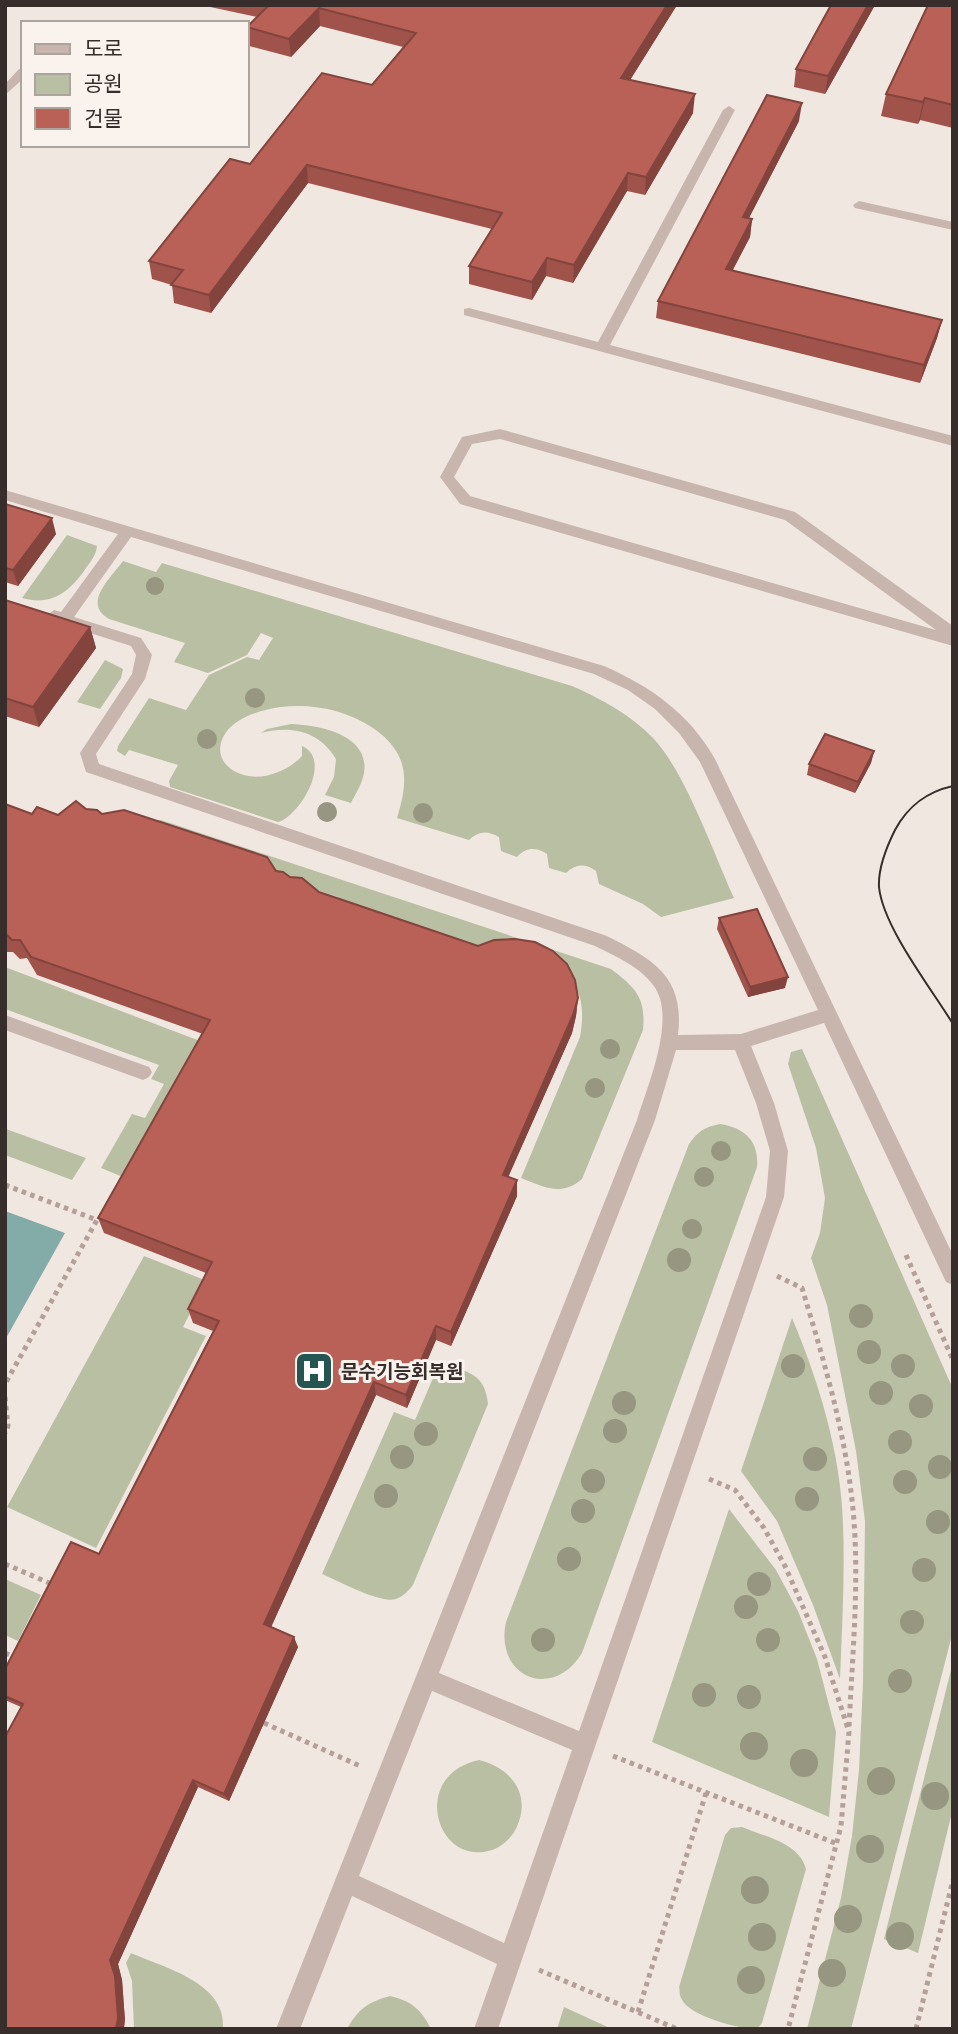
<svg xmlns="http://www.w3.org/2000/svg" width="958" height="2034" font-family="Roboto,'Noto Sans KR',sans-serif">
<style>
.green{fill:#b9bfa2}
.water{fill:#83aba7}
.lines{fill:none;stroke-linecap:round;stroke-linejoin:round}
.path-far1{stroke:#b4a098;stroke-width:4.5;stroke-dasharray:3.5 3.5;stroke-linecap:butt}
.path{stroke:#b4a098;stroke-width:5;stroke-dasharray:4.5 4.5;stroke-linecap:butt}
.minor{fill:#c8b6ae;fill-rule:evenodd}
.tram{stroke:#372e2b;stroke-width:2}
.tree{fill:#969681}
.wall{fill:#9f534b}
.shaded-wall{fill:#82443d}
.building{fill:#b96157;stroke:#82443d;stroke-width:2}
.labels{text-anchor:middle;stroke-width:6;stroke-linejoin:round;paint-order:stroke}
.poi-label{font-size:19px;font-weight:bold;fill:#372e2b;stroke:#f9f2ed;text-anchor:start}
</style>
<rect width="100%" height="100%" fill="#f1e7e1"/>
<g class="green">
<path d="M67,535L97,546C96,556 90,562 84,571C68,593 51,606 22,598Z"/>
<path d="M123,561L156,572L162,563L572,686C602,699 631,715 654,739C686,774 713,852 734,898L661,917L643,904L599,884L596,871C585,863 575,864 566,873L549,868L547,854C536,847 526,847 517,857L501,851L499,837C487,830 478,831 469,840L397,818C409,780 409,753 373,728C347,710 312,703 281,707C267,709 251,713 240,720C219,732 211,757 234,771C256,784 286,773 302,756V746C334,760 298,818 278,822L170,787L169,781L178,765L129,750L125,756L117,751L118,746L149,698L186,710L209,675L247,657L259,660L273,638L261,633L247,655L208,673L174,662L185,643L109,619C82,603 110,579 123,561Z"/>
<path d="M105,660L123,669L121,678L100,709L77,702Z"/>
<path d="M291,724C318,725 370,734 364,773C362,784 356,793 351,803L325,795L334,777L336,759C319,731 292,725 261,733L267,729Z"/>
<path d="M153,820H161L611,969C636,988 646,998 643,1030L582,1179C561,1197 544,1187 521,1178L580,1037C584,1014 583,999 572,979L491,953L331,910L338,897L151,835L147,824Z"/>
<path d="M5,967L208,1044L130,1180L101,1168L132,1114L145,1118L164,1084L151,1079L159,1065L5,1009Z"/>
<path d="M802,1049L953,1389V1631L851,2029H807L841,1898L852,1836L859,1770L863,1683L865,1521L856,1451L840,1370L827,1305L811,1258L820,1233L825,1198L816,1148L788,1064L791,1052Z"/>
<path d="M720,1124C745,1128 759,1141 757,1167L582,1653C552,1702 494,1676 506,1622L689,1144C698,1131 705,1127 720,1124Z"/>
<path d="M6,1129L86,1158L72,1180L5,1155Z"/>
<path d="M144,1256L207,1281L183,1327L206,1336L96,1548L7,1507Z"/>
<path d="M792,1318C819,1382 841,1454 843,1524C845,1576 842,1628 840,1679L813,1605L777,1521L741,1471Z"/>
<path d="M440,1362C466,1372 485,1372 488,1404L413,1585C408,1591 404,1596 396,1599C380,1604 339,1581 322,1574L394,1412L415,1420Z"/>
<path d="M729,1509L776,1570L798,1611L817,1659L836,1732L829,1817L652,1742Z"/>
<path d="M5,1579L41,1595L18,1641L5,1635Z"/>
<path d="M953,1662V1808L918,1953L884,1939Z"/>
<path d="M479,1760C508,1767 531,1791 518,1824C514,1835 504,1846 492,1850C436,1868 409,1775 479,1760Z"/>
<path d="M742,1827C765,1837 799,1842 806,1869L762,2023L757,2029C739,2029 688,2016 681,1998C679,1994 680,1990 679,1987L725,1835L731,1828Z"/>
<path d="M131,1953C165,1968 227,1983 223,2029H134L132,1981L126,1963Z"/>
<path d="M390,1996C411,2001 421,2009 431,2029H347C358,2009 368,2002 390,1996Z"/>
<path d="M564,2007L612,2029H557Z"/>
</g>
<path class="water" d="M5,1211L65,1233L5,1340Z"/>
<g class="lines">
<path class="path-far1" d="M5,1185L9,1186"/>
<g class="path">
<path d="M5,1185L97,1220L5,1384"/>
<path d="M906,1255L953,1360"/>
<path d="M777,1276L802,1288C825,1364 848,1441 854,1521C859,1590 852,1659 849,1728"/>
<path d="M5,1397L8,1426L5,1433"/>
<path d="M709,1479L735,1490L764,1528L785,1566L825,1657L849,1732L841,1826L788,2029"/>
<path d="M5,1564L54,1585"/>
<path d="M5,1653L17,1658"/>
<path d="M264,1723L360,1766"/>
<path d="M613,1756L835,1843"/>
<path d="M539,1970L677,2029"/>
<path d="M638,2012L706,1793"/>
<path d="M916,2029L953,1880"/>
</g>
<g class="minor">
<path d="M19,69H23V79L5,95V84Z"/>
<path d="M729,106L735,110L610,345L953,436V446L464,315V309L469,308L598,342L723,110Z"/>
<path d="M859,201L953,222V230L855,208L853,205Z"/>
<path d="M500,429L795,512L953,626V646L460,504L440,477L462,437ZM500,439L785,520L936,630L470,496L454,477L472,444Z"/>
<path d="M5,490L604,666C650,686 690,714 715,759L953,1255V1285L946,1282L824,1023L751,1046L774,1103L788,1151L784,1197L498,2029H474L497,1964L352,1896L300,2029H276L637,1120C647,1087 678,1016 653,985C639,966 615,956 595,946L86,772L80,753L132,674L136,655L131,646L49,620L46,616L54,610L61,612L118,534L5,500ZM131,537L594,674L628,690L655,709L679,733L700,762L818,1010L741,1034L678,1035C685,977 654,960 607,936L99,764L96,754L145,679L152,655L141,638L74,617ZM676,1050H735L756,1103L770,1151L766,1197L579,1731L439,1673L655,1120ZM432,1691L572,1750L504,1943L359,1876Z"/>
<path d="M5,1015L149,1067L152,1072L149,1077L143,1080L5,1030Z"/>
</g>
<path class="tram" d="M953,786C926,792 908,806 895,830C887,846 878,868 879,887C883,927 931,988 953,1024"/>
</g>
<g class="tree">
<circle cx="155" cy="586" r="9"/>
<circle cx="255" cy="698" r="10"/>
<circle cx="207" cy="739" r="10"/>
<circle cx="327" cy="812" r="10"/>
<circle cx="423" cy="813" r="10"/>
<circle cx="610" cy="1049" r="10"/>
<circle cx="595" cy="1088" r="10"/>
<circle cx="721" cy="1151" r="10"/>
<circle cx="704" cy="1177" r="10"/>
<circle cx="692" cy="1229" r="10"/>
<circle cx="679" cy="1260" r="12"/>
<circle cx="861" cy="1316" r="12"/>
<circle cx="869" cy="1352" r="12"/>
<circle cx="793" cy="1366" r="12"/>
<circle cx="903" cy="1366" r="12"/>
<circle cx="881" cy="1393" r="12"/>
<circle cx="624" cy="1403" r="12"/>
<circle cx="921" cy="1406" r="12"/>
<circle cx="615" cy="1431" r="12"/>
<circle cx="426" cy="1434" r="12"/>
<circle cx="900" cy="1442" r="12"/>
<circle cx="402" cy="1457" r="12"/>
<circle cx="815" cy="1459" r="12"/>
<circle cx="940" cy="1467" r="12"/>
<circle cx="593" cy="1481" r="12"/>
<circle cx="905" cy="1482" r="12"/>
<circle cx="386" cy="1496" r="12"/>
<circle cx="807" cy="1499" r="12"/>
<circle cx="583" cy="1511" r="12"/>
<circle cx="938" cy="1522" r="12"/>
<circle cx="569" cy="1559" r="12"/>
<circle cx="924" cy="1570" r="12"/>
<circle cx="759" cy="1584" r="12"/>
<circle cx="746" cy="1607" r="12"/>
<circle cx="912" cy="1622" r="12"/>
<circle cx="543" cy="1640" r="12"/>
<circle cx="768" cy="1640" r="12"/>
<circle cx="900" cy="1681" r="12"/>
<circle cx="704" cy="1695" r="12"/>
<circle cx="749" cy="1697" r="12"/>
<circle cx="754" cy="1746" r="14"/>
<circle cx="804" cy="1763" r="14"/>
<circle cx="881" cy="1781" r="14"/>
<circle cx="935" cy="1796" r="14"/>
<circle cx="870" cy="1849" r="14"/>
<circle cx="755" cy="1890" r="14"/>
<circle cx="848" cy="1919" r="14"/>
<circle cx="900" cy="1936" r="14"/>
<circle cx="762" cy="1937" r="14"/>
<circle cx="832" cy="1973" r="14"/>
<circle cx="751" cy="1980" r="14"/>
</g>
<g class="wall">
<path d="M201,5H677L630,80L693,113L645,195L627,191L573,283L546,276L532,300L469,284V266L492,229L308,183L211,313L174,303L172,285L152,279L149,261L250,164L372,85L403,47L320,26L291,57L249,46L247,27L257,17Z"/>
<path d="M831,5H875L825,94L794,87L796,69Z"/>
<path d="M953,5V128L920,120L918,124L881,116L886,94Z"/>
<path d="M799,121L749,218L752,219L750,237L732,271L942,320L937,338L920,383L656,318L658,301Z"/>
<path d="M5,504L56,534L18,586L5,582Z"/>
<path d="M5,600L90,627L96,648L39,727L5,716Z"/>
<path d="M874,751L871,763L855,793L807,775L809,764Z"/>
<path d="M5,804L32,814L58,815L86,809L276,871L319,892L578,998L576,1016L572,1033L508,1177L517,1180V1196L451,1346L436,1340L407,1408L376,1395L271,1627L298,1647L229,1801L198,1787L118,1964L122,1980L125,2021L21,1707L5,1700V1669L99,1554L213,1331L193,1323L188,1309L206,1273L104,1233L98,1218L203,1034L37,975L27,958L20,959L13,952H5Z"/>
<path d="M719,918L785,988L748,997L717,929Z"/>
</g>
<g class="shaded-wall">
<path d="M667,5H677L620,96L621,78Z"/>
<path d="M868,5H875L825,94L828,76Z"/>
<path d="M319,8L320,26L291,57L289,39Z"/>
<path d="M695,94L693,113L645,195L646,177Z"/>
<path d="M925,98L920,120L918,124L923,102Z"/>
<path d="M802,103L799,121L740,235L743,217Z"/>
<path d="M307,165L308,183L211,313L209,295Z"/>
<path d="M628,173L627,191L573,283L574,265Z"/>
<path d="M752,219L750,237L724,287L726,269Z"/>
<path d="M547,258L546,276L532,300V282Z"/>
<path d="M942,320L937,338L920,383L924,365Z"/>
<path d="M52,518L56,534L18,586L13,570Z"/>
<path d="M90,627L96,648L39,727L33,707Z"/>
<path d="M874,751L871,763L855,793L858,782Z"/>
<path d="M788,977L785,988L748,997L750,987Z"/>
<path d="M578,998L576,1016L572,1033L502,1191L503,1175Z"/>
<path d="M517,1180V1196L451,1346V1332Z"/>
<path d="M436,1326V1340L407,1408L406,1395Z"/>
<path d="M374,1382L376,1395L268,1634L264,1624Z"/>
<path d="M294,1637L298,1647L229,1801L224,1794Z"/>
<path d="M193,1780L198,1787L118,1964L122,1980L125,2021L124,2029H116L110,1960Z"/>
</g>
<g class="building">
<path d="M269,5H667L621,78L695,94L646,177L628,173L574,265L547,258L532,282L469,266L502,213L307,165L209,295L171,285L183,270L149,261L230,159L250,164L322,73L372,85L416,33L319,8L289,39L247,27Z"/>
<path d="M831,5H868L828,76L796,69Z"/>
<path d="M928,5H953V105L925,98L923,102L886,94Z"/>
<path d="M767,95L802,103L743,217L752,219L726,269L942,320L924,365L658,301Z"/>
<path d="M5,504L52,518L13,570L5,568Z"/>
<path d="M5,600L90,627L33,707L5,698Z"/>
<path d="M825,734L874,751L858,782L809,764Z"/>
<path d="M76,801L86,809L97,810L102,814L124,810L267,857L276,871L283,872L290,877L302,878L319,892L478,946L494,940L515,939L535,942L553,951L567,964L575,980L578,998L573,1015L503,1175L517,1180L451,1332L436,1326L406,1395L374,1382L264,1624L294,1637L224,1794L193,1780L110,1960L115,1976L118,2018L116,2029H5V1737L23,1704L5,1696V1669L71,1542L99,1554L219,1321L188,1309L212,1262L98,1218L210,1020L31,957L20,940H12L5,933V804L32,814L37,807L58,815Z"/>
<path d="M757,909L788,977L750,987L719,918Z"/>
</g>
<defs>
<symbol id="hospital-square" viewBox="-11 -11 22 22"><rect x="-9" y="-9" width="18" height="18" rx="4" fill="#255551" stroke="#f9f2ed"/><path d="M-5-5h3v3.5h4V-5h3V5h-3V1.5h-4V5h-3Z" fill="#fff"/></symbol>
</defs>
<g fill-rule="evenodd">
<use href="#hospital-square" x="292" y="1349" width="44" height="44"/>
</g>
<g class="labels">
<g class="poi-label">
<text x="341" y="1378">문수기능회복원</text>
</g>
</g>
<rect width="958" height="2034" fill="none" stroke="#372e2b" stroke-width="14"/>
<rect x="21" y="21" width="228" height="126" fill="#f9f2ed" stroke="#aba49f" stroke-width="2"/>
<rect x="35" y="44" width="35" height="10" fill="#c8b6ae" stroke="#aba49f" stroke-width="2"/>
<text x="84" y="56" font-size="21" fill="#372e2b">도로</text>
<rect x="35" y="74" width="35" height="21" fill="#b9bfa2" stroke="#aba49f" stroke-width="2"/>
<text x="84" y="91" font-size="21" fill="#372e2b">공원</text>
<rect x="35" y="108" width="35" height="21" fill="#b96157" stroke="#aba49f" stroke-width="2"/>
<text x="84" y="126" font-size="21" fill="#372e2b">건물</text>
</svg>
